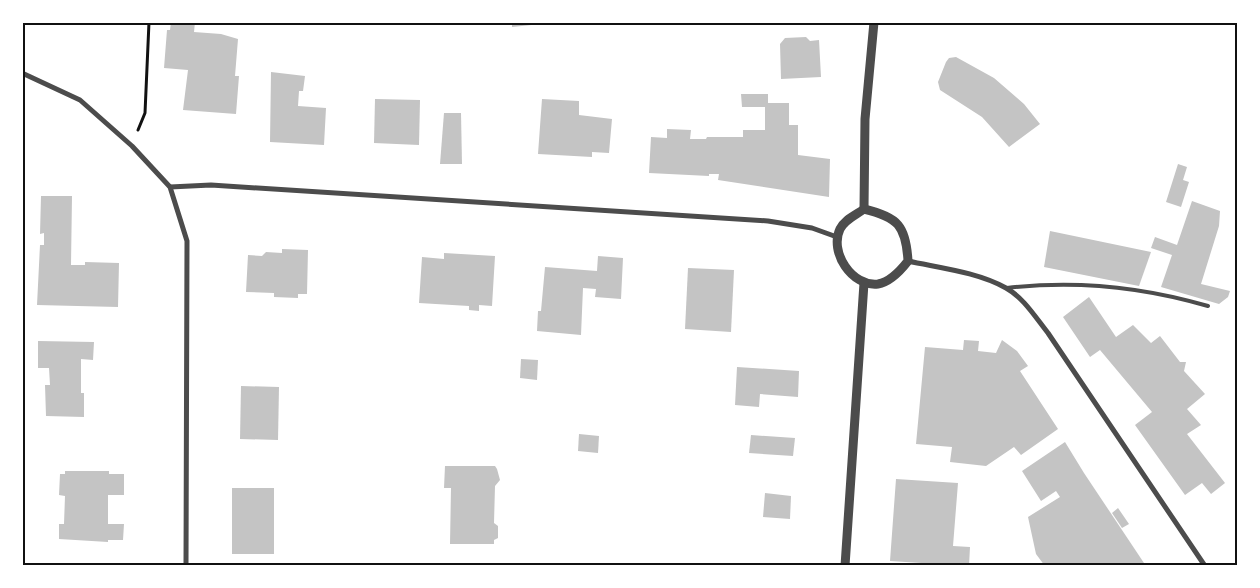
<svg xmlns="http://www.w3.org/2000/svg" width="1260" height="588" font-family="'Fira Sans Condensed',sans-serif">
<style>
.building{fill:#c4c4c4}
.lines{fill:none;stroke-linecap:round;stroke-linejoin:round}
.path{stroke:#111;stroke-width:3}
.service{stroke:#4c4c4c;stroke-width:4}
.minor{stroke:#4c4c4c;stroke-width:5}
.tertiary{stroke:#4c4c4c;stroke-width:9}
.neatline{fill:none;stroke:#111;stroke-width:2}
</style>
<rect width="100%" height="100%" fill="#fff"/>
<g class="building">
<path d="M171,22H195L194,32L221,34L238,39L235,76H239L236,114L183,110L188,70L164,68L167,30H170Z"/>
<path d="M512,22H541V24L512,27Z"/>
<path d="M806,37L810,41L819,40L821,77L781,79L780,44L785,38Z"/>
<path d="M956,57L994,78L1024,104L1040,124L1009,147L982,117L940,90L938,82L946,62L949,58Z"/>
<path d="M271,72L305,76L303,91H299L298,106L326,108L324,145L270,142Z"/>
<path d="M741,94H768V103H789V125H798V155L830,159L829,197L718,180L719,174H709V176L649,173L651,137L667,138V129L691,130L690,139H706L707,137H743V130H765V107H742Z"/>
<path d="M375,99L420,100L419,145L374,143Z"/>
<path d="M542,99L579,101V115L612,119L609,153L592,152V157L538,154Z"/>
<path d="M444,113H461L462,164H440Z"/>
<path d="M1178,164L1187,167L1183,180L1189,182L1181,207L1166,202Z"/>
<path d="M41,196H72L71,265H85V262L119,263L118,307L37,305L40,245H44V233L40,234Z"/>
<path d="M1192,201L1220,211L1219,226L1201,284L1230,291L1228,297L1219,304L1161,287L1172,255L1151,248L1155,237L1177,245Z"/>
<path d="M1050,231L1151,252L1139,286L1044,267Z"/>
<path d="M282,249L308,250L307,294H298V298L274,297V293L246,292L248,255L262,256L266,252L282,253Z"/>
<path d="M444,253L495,256L492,306L479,305V311L469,310V306L419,303L422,257L444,259Z"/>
<path d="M598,256L623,258L621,299L595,297L596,289L583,288L581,335L537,331L538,311H541L545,267L597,271Z"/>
<path d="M688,268L734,270L731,332L685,329Z"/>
<path d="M1089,297L1116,337L1133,325L1151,343L1160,336L1180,362H1186L1184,371L1205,394L1187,409L1201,425L1187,434L1225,483L1211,494L1202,483L1185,495L1135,425L1152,412L1100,350L1090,357L1063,317Z"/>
<path d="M964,340L979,341L978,351L996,353L1002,340L1017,351L1028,366L1020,371L1058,429L1021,455L1014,447L986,466L950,462L952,447L916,444L925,347L963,350Z"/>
<path d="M38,341L94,342L93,360L81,359V393H84V417L46,416L45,385H50L49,368H38Z"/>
<path d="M521,359L538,360L537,380L520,378Z"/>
<path d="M737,367L799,371L798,397L760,394L759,407L735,405Z"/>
<path d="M241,386L279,387L278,440L240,439Z"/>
<path d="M579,434L599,436L598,453L578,451Z"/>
<path d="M751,435L795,438L793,456L749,453Z"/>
<path d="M1065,442L1084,473L1146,566H1045L1036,554L1028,517L1060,497L1056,491L1041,501L1022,471Z"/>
<path d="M445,466H495L497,469L500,480L495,486L494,523L498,526V538L494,540V544H450L451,488H444Z"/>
<path d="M65,471H109V474H124V495H108V524H124L123,540H108V542L59,539V524H64L65,496L59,495L60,474H65Z"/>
<path d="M896,479L958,483L953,546L970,547L969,566L890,561Z"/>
<rect x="232" y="488" width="42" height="66"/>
<path d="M765,493L791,496L790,519L763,517Z"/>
<path d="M1118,508L1129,524L1122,528L1112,513Z"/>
</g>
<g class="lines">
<path class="path" d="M138,130L145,113L149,22"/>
<path class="service" d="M1007,288C1074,280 1143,287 1208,306"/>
<g class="minor">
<path d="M22,73L80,100L132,146L170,187L187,241L186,566"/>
<path d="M170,187L211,185L768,221L812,228L837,237"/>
<path d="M908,261C940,268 977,272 1006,288C1023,297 1036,318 1048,333L1205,566"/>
</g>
<g class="tertiary">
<path d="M864,209C898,217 906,226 908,261C901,270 890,282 878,284C852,287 829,252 840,229C845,219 856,215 864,209Z"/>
<path d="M864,209L865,119L874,22"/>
<path d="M845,566L864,283"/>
</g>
</g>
<rect width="1260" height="588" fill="none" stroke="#ffffff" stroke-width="48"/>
<rect x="24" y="24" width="1212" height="540" class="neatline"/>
</svg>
